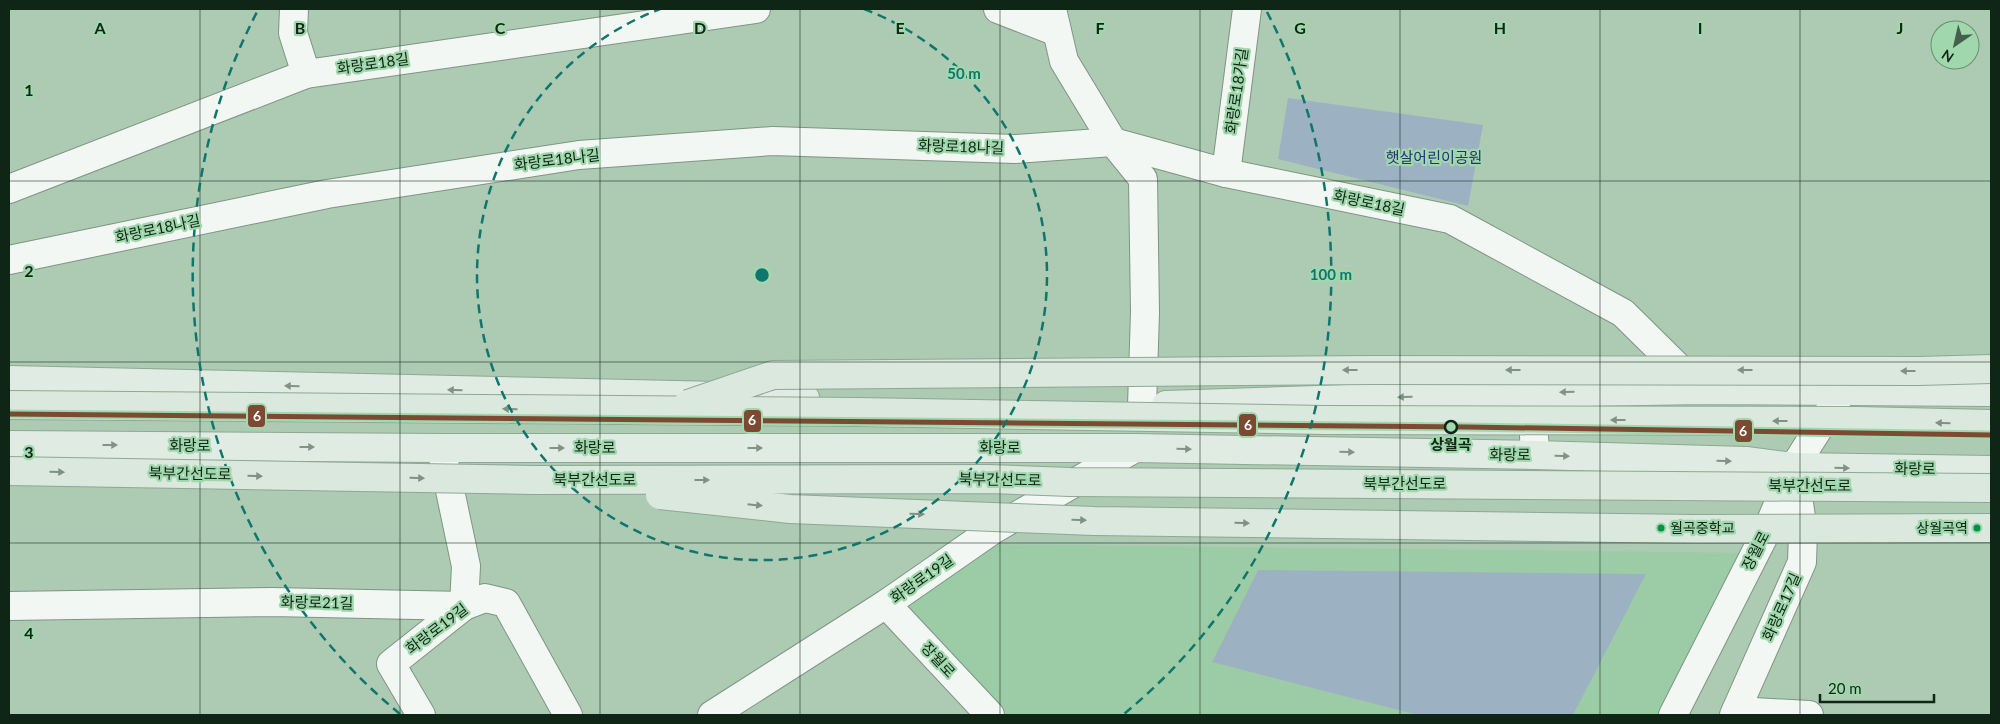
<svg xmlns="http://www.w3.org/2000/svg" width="2000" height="724" font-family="Lato,'Noto Sans KR',sans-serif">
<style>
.built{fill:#9ccca6}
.green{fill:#9cb2c3}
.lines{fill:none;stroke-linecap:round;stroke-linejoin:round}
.minor-casing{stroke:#7e9583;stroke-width:30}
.tertiary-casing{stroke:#7e9583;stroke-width:30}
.secondary-casing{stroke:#7e9583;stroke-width:30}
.primary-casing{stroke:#8da893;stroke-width:30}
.minor{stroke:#f3f7f4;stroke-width:28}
.tertiary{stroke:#f3f7f4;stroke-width:28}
.secondary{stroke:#f3f7f4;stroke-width:28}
.primary{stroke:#e0ece3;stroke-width:28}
.trunk-bridge-casing{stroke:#8da893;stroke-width:30;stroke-linecap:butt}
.trunk-bridge{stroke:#dae8de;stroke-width:28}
.metro-1-casing{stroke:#a0d7ac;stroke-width:9}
.metro-1{stroke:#7c4932;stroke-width:5}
.oneway{fill:#7f9084}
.oneway2{fill:#829286}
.grid{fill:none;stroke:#0f2515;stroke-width:1;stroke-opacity:0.55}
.ring{fill:none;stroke:#0f766e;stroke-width:2.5;stroke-dasharray:9 6}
.stop-dot{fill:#a0d7ac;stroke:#0f2515;stroke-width:2.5}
.bus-dot{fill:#029348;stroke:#a0d7ac;stroke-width:2}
.labels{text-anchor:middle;stroke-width:4.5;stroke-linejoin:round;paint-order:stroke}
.bus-label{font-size:14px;fill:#0f2515;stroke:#a0d7ac;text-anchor:start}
.street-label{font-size:15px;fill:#0f2515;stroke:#a0d7ac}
.park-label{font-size:15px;fill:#253275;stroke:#a0d7ac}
.stop-label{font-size:15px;font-weight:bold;fill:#0f2515;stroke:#a0d7ac}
.grid-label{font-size:16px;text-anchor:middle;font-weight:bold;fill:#0f2515;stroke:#a0d7ac;stroke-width:4.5;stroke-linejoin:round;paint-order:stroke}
.centre{fill:#0f766e;stroke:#a0d7ac;stroke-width:2.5}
.ring-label{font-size:15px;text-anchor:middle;font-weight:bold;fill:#0f766e;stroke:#a0d7ac;stroke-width:4.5;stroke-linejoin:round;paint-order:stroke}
.line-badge{stroke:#a0d7ac;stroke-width:2}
.badge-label{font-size:14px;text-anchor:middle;font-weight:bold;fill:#fff}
</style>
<rect width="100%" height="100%" fill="#adcab3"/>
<path class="built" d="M972,544L1755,553L1673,715H991L886,604Z"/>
<g class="green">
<path d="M1288,98L1483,125L1468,206L1278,159Z"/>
<path d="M1258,570L1646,574L1573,715H1418L1212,662Z"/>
</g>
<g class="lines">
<defs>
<g id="minor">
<path d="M294,9L293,33L306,74"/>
<path d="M998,9L1057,32"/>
<path d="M1052,9L1064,61L1113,142L1143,179L1145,312L1142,406"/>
<path d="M1226,173L1247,9"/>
<path d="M9,189L306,74L756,9"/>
<path d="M9,260L327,194L579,155L773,141L1015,149L1113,142L1226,173L1450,219L1623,313L1695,384"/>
<path d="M441,448L466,566L464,606"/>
<path d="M886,604L990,715"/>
<path d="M9,606L272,602L464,606"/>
<path d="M1736,711L1809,715"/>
<path d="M421,715L391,664L464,606L485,598L506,603L568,715"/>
<path d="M1734,715L1802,562L1803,532L1794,467"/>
</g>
<g id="tertiary">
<path d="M712,715L886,604L994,529L1135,448"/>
<path d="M1673,715L1768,528L1794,467"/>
</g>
<g id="secondary">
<path d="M1532,397L1535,455"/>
<path d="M1794,467L1843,390"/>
</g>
<g id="primary">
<path d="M9,380L805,398"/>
<path d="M1166,405L1532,393L1701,390L1991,392"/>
<path d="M9,445L441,448H1135L1535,455L1746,461L1794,467L1991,470"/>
</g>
</defs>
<use href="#minor" class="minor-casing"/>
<use href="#tertiary" class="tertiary-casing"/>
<use href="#secondary" class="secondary-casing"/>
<use href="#primary" class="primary-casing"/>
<use href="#minor" class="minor"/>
<use href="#tertiary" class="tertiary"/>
<use href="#secondary" class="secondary"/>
<use href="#primary" class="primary"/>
<defs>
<g id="trunk-bridge">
<path d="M688,404L773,375L1372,370L1919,371L1991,369"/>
<path d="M9,405L858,412L1324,420L1857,421L1991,424"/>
<path d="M9,471L532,480L988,479L1070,482L1991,488"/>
<path d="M660,495L790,509L1094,521L1695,529L1991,528"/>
</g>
</defs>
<use href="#trunk-bridge" class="trunk-bridge-casing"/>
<use href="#trunk-bridge" class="trunk-bridge"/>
<defs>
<path id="metro-1" d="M9,414L1467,427L1991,435"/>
</defs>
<use href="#metro-1" class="metro-1-casing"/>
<use href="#metro-1" class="metro-1"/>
</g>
<defs><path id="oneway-solid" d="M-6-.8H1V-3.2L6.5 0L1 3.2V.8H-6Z" transform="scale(1.25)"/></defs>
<g class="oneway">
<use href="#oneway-solid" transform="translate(1350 370) rotate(180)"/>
<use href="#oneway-solid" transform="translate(1513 370) rotate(-180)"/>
<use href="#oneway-solid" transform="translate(1745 370) rotate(-180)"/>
<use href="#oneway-solid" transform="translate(1908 371) rotate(-180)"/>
<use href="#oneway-solid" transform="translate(510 409) rotate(-179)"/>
<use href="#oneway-solid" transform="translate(1618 420) rotate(-180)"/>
<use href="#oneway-solid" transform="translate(1780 421) rotate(-180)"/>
<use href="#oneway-solid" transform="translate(1943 423) rotate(-179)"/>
<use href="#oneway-solid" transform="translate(57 472) rotate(1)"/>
<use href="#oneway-solid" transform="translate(255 476) rotate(1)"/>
<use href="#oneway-solid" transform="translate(417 478) rotate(1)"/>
<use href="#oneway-solid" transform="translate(702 480)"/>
<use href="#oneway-solid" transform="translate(755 505) rotate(6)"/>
<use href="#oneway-solid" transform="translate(917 514) rotate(2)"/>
<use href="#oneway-solid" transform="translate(1079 520) rotate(2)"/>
<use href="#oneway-solid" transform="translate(1242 523) rotate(1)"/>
</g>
<g class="oneway2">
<use href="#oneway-solid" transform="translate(292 386) rotate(-179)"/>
<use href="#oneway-solid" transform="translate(455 390) rotate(-179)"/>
<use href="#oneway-solid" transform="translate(1567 392) rotate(179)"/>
<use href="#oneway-solid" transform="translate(1405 397) rotate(178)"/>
<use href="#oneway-solid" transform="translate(110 445)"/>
<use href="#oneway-solid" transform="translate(307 447)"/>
<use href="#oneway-solid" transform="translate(557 448)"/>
<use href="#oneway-solid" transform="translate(755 448)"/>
<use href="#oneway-solid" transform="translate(1184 449) rotate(1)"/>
<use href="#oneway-solid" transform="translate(1347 452) rotate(1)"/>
<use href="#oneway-solid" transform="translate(1562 456) rotate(2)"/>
<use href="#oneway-solid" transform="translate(1724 461) rotate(2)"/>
<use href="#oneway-solid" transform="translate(1842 468) rotate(1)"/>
</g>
<path class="grid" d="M200,9V715M400,9V715M600,9V715M800,9V715M1000,9V715M1200,9V715M1400,9V715M1600,9V715M1800,9V715M9,181H1991M9,362H1991M9,543H1991"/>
<g class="ring">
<path d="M864 9A285 285 0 1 1 660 9"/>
<path d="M400 714A569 569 0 0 1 257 12M1267 12A569 569 0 0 1 1124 714"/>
</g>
<circle class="stop-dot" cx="1451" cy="427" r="6"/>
<g class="bus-dot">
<circle cx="1661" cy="528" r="4.5"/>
<circle cx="1977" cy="528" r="4.5"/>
</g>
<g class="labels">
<g class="bus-label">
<text x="1670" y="533">월곡중학교</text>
<text x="1968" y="533" text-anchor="end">상월곡역</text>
</g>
<g class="street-label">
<text transform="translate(373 64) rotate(-8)" y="5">화랑로18길</text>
<text transform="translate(1237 91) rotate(-82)" y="5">화랑로18가길</text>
<text transform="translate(961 147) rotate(2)" y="5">화랑로18나길</text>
<text transform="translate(557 160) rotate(-7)" y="5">화랑로18나길</text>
<text transform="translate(1369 203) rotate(12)" y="5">화랑로18길</text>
<text transform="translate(158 229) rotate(-12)" y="5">화랑로18나길</text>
<text x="190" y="451">화랑로</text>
<text x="595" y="453">화랑로</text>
<text x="1000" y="453">화랑로</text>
<text transform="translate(1510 455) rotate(1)" y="5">화랑로</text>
<text transform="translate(1915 469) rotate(1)" y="5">화랑로</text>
<text transform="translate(190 474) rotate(1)" y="5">북부간선도로</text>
<text x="595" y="485">북부간선도로</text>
<text transform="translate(1000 480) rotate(1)" y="5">북부간선도로</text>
<text x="1405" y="489">북부간선도로</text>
<text x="1810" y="491">북부간선도로</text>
<text transform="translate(1756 551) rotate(-63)" y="5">장월로</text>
<text transform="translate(922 579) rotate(-35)" y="5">화랑로19길</text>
<text transform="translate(317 603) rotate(1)" y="5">화랑로21길</text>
<text transform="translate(1782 607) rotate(-66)" y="5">화랑로17길</text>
<text transform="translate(437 629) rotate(-37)" y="5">화랑로19길</text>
<text transform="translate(938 660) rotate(47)" y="5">장월로</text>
</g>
<g class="park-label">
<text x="1434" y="163">햇살어린이공원</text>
</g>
<g class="stop-label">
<text x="1451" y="450">상월곡</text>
</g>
</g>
<g class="grid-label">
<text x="100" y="34">A</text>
<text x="300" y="34">B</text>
<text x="500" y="34">C</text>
<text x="700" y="34">D</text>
<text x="900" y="34">E</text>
<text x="1100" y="34">F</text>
<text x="1300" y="34">G</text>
<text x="1500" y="34">H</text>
<text x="1700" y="34">I</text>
<text x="1900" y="34">J</text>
<text x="29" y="96">1</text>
<text x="29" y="277">2</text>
<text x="29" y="458">3</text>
<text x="29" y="639">4</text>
</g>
<circle cx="762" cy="275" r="8" class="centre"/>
<g class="ring-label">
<text x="964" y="79">50 m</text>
<text x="1331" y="280">100 m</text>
</g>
<g class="line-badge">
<rect x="247" y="404" width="19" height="24" rx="5" fill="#7c4932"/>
<rect x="743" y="409" width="19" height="24" rx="5" fill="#7c4932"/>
<rect x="1238" y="413" width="19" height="24" rx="5" fill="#7c4932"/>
<rect x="1734" y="419" width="19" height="24" rx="5" fill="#7c4932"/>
</g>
<g class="badge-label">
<text x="257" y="421">6</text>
<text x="752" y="425">6</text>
<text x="1248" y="430">6</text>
<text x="1743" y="436">6</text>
</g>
<rect width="2000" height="724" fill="none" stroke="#0f2515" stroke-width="20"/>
<g transform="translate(1955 45) rotate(214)"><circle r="24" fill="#a0d7ac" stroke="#669070"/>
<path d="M0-4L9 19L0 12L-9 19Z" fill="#465f4c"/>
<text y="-8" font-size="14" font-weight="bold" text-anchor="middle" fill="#0f2515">N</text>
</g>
<path d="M1820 694v8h114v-8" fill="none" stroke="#0f2515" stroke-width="2.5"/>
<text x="1828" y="694" font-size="15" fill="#0f2515" stroke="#a0d7ac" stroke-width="4" paint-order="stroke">20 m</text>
</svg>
